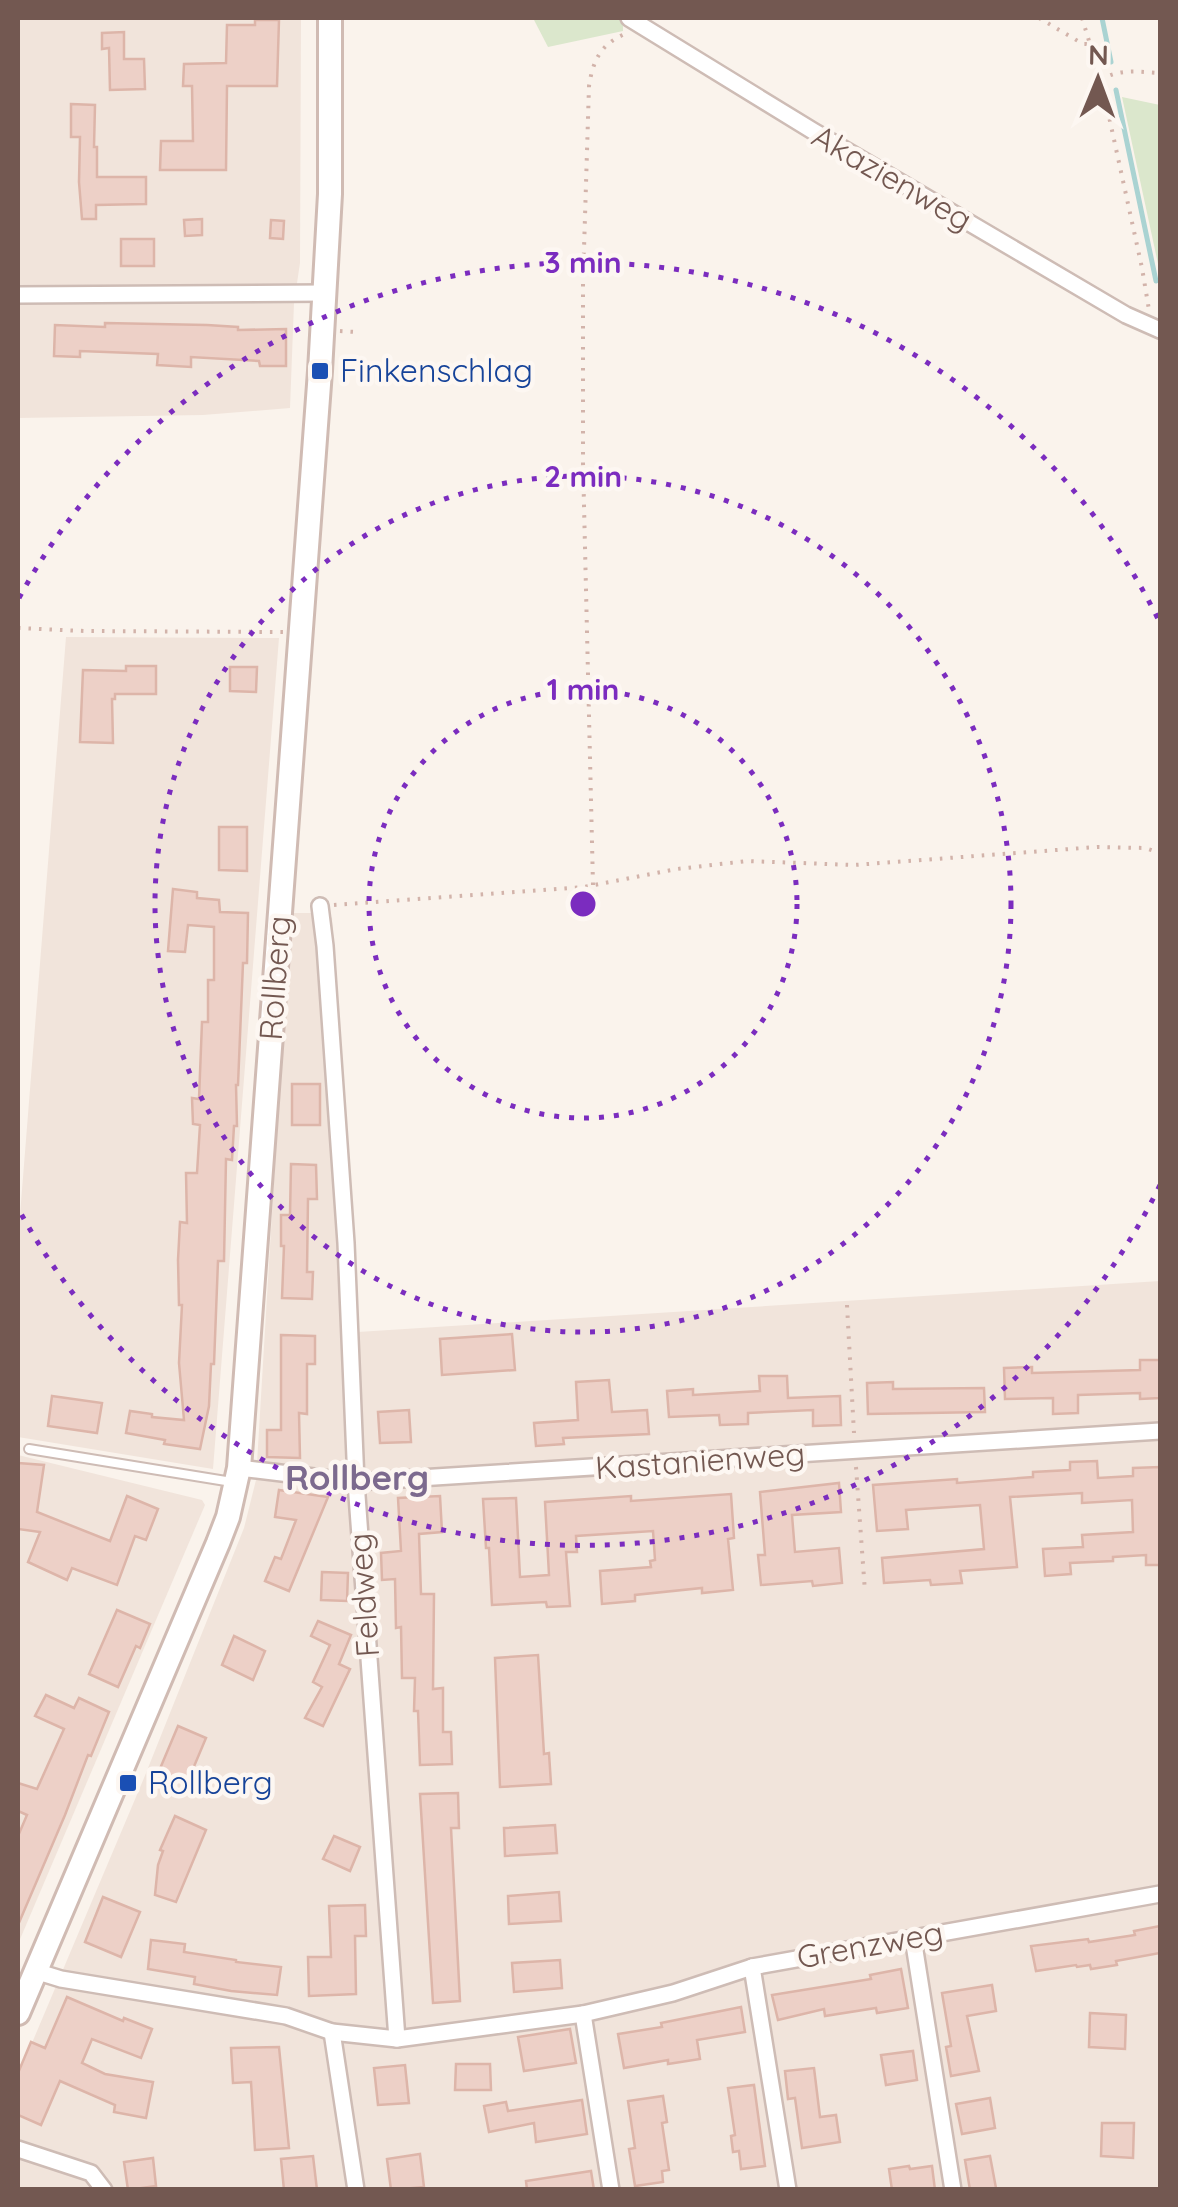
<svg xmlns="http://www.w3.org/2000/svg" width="1178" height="2207" font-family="Quicksand,sans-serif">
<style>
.residential{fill:#f1e4db}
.green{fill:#dbe7cc}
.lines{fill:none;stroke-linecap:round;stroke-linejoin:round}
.stream{stroke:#aad3d2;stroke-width:5}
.building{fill:#edd0c7;stroke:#ddb5a9;stroke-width:2.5}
.lane-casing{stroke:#cebcb5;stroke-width:12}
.street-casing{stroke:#cebcb5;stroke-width:20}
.secondary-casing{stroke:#d0bbb3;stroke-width:28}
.path{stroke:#d2b3aa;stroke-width:4;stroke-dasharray:2.5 8;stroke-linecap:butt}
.lane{stroke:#fff;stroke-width:8}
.street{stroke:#fff;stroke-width:15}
.secondary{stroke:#fff;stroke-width:22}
.ring{fill:none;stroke:#7b2cbf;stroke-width:5;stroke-dasharray:5 10}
.transit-dot{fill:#1a4fb4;stroke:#fdf7f2;stroke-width:4}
.labels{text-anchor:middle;stroke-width:9;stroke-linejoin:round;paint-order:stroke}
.street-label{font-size:32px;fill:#735851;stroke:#fdf7f2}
.transit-label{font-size:32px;fill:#164399;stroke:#fdf7f2;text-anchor:start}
.neighbourhood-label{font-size:35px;font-weight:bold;fill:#7c6a8e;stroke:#fdf7f2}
.centre{fill:#7b2cbf;stroke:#fdf7f2;stroke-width:5}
.ring-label{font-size:30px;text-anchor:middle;font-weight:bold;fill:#7b2cbf;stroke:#fdf7f2;stroke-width:9;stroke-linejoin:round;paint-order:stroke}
</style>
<rect width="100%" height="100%" fill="#faf3ec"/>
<g class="residential">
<path d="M18,18H301L300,263L294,303L290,408L203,415L18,418Z"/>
<path d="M66,637L279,638L213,1469L18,1437V1240Z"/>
<path d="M290,913H326L332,918L358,1332L1160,1281V2189L18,2190V2076L144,1778L244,1528L256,1480Z"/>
<path d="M18,1455L202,1500L205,1505L18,1944Z"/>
</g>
<g class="green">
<path d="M533,18H619L623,20V31L548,47Z"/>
<path d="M1122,97L1160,105V273Z"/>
</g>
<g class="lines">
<g class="stream">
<path d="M1102,18L1111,62"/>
<path d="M1116,90L1156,281"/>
</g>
</g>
<g class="building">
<path d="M255,20H279L277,86H227L226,170H160L161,141H193L192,86H183L184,64L226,63L227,25H255Z"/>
<path d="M124,32V59H144L145,89L110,90L109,48L102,49V33Z"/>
<path d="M71,104L95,105L94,147H97V177H146V204L96,205V219H82L79,182L80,137H71Z"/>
<path d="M202,219V235L185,236L184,220Z"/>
<path d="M271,220L284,221L283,239L270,238Z"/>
<rect x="121" y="239" width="33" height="27"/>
<path d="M105,323L207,325L238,327V330L286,329V366H260L259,361L191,357V367L157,365L158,354L80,351V357L54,356L55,325L105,327Z"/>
<path d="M126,666H156V694H115V699H112L113,743L80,742L83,670L126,671Z"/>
<path d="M230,667H257L256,692L230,691Z"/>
<path d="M219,827H247V871L219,870Z"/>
<path d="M173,889L197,892V898L219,900L220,912L248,913L247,963H243L238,1085H236L237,1126H234L232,1160L226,1159L224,1261H218L214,1364H211L209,1406L200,1449L164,1444L165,1440L126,1433L130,1411L152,1414V1417L184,1420L179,1363L182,1305H179L178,1260L180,1222L187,1223L186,1173H197L200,1125L193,1124L192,1098L199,1099L202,1022H208V980H214V927L188,925L185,952L168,951Z"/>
<rect x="292" y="1084" width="28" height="41"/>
<path d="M291,1164L316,1165L317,1199H308L307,1272H313L312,1299L282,1298L284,1246H281V1215H290Z"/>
<path d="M512,1334L515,1370L442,1375L440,1339Z"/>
<path d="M281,1335L315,1336V1364H307V1414L299,1413L300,1458L267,1457V1430H281Z"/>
<path d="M1140,1360H1160V1398L1140,1399V1393L1078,1395V1413L1053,1414V1398L1005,1399L1004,1368L1032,1367V1373L1140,1370Z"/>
<path d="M759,1376H787L788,1398L840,1396L841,1425L813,1426V1410L748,1413V1424L720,1425L719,1415L669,1417L667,1391L693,1389V1395L760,1391Z"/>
<path d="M609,1380L612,1412L647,1410L649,1434L563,1438L564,1444L536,1446L534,1423L578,1420L576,1382Z"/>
<path d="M893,1382V1389L984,1388L985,1412L868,1414L867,1383Z"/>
<path d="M52,1396L102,1403L97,1433L48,1426Z"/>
<path d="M409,1410L411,1442L380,1443L378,1412Z"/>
<path d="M1097,1461L1098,1478L1133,1476V1468L1160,1467V1565H1146V1555L1113,1557V1561L1070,1563L1071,1574L1045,1576L1043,1549L1083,1547L1082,1535L1133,1532L1132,1500L1082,1503V1493L1010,1497L1017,1567L960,1571L962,1583L931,1585L930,1580L884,1583L882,1558L984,1549L980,1505L906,1510L908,1529L877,1531L873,1485L957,1479V1483L1033,1477V1472L1070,1470V1462Z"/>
<path d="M18,1463L44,1465L37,1512L110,1541L127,1496L158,1509L146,1540L135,1536L117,1585L72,1568L67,1580L28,1562L40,1532L18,1529Z"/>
<path d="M839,1483L841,1512L792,1515L795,1552L839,1548L842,1583L813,1586L812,1581L761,1585L758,1555H765L760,1492Z"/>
<path d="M279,1490L328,1497L289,1591L265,1581L275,1557L281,1559L296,1520L275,1517Z"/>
<path d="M731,1494L734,1538L728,1539L733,1590L702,1593V1588L635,1595V1601L602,1604L600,1571L651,1567L650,1561L655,1560L653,1531L576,1536L577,1552H566L570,1606L547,1607L546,1602L492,1605L489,1548H486L483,1499L516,1498L520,1577L549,1575L545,1502L631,1496V1501Z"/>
<path d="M440,1496L442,1532L419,1534L421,1594H434L433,1689L443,1688V1732H451L452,1764L420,1765L418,1711H414L415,1678H402L401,1627L396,1628L395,1579L382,1580L381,1553L401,1551L398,1498Z"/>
<path d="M322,1572L348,1573L347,1601L321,1600Z"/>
<path d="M117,1610L150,1624L140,1648L136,1646L118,1687L89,1674Z"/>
<path d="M318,1621L351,1635L339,1664L350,1669L323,1726L305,1718L322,1687L313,1682L330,1645L311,1636Z"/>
<path d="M234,1636L265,1651L253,1680L222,1665Z"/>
<path d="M538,1655L544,1754L549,1753L551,1784L500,1787L495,1658Z"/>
<path d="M46,1695L74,1708L79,1698L109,1712L91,1756L88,1755L65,1815L18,1925V1836L27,1815L18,1811V1783L37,1789L64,1729L35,1716Z"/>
<path d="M178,1726L206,1738L187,1783L159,1771Z"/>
<path d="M458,1793L459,1828H451L460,2001L433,2003L420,1794Z"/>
<path d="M175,1816L206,1830L176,1902L155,1895L158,1865L163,1851L160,1850Z"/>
<path d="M555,1825L557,1853L505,1856L504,1828Z"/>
<path d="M334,1836L360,1847L350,1871L323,1859Z"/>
<path d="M559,1892L561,1921L509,1924L508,1896Z"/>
<path d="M103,1897L140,1912L121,1957L85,1942Z"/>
<path d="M365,1905L366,1936H355L356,1994L309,1996L308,1957H331L329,1906Z"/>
<path d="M1160,1926V1953L1116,1961L1117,1965L1091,1969L1090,1965L1077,1967L1076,1965L1036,1971L1031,1946L1088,1939L1089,1942L1135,1935L1134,1931Z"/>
<path d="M151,1940L185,1944L184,1952L236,1960V1962L281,1967L277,1995L231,1991L194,1984L195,1977L148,1969Z"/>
<path d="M560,1960L562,1988L514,1992L512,1963Z"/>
<path d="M901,1969L908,2008L877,2013L876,2008L825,2016L824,2009L778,2020L772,1995L871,1979L870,1975Z"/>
<path d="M992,1985L996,2011L967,2016L979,2071L951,2076L946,2047L951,2046L942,1993Z"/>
<path d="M67,1997L123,2021L124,2018L152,2029L141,2058L92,2039L82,2063L105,2074L153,2082L146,2118L114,2112L115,2105L60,2081L41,2125L18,2115V2073L31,2042L45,2048Z"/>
<path d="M741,2007L745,2032L697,2040L700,2059L668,2064V2060L624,2068L618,2034L662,2027L661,2023Z"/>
<path d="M1090,2013L1126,2015L1125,2049L1089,2047Z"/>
<path d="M570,2029L576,2063L524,2071L518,2037Z"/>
<path d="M279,2047L289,2148L255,2150L251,2082L233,2083L231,2048Z"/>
<path d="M913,2051L917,2080L886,2085L881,2055Z"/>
<path d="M456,2064H490L491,2090H455Z"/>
<path d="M405,2065L409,2103L378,2105L374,2068Z"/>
<path d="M814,2068L820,2117L836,2115L840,2142L802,2148L795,2098L788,2099L785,2071Z"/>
<path d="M754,2085L765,2166L741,2169L739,2151L733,2152L731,2136L735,2135L728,2088Z"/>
<path d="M663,2096L667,2122L662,2123L669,2170L662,2171L663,2182L635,2186L629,2149L635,2148L628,2101Z"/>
<path d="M990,2098L995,2128L962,2134L956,2104Z"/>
<path d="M582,2100L587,2134L536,2142L534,2123L489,2132L484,2106L506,2102L508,2111Z"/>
<path d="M1102,2123H1134L1133,2158L1101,2156Z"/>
<path d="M420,2154L424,2187L391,2190L387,2159Z"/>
<path d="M313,2156L317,2190H284L281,2159Z"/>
<path d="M990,2156L996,2188L970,2190L965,2160Z"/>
<path d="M153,2158L156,2186L128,2190L124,2162Z"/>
<path d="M909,2166L910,2169L932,2166L935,2190H892L889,2169Z"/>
<path d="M591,2171L594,2190H527L526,2181Z"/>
</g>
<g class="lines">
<defs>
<path id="lane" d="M29,1449L232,1482"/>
<g id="street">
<path d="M629,18L813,131L1126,315L1160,330"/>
<path d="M18,295L325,293"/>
<path d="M239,1468L356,1482L1160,1431"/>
<path d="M913,1938L953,2190"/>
<path d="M752,1967L788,2190"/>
<path d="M35,1971L61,1979L286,2016L332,2032L397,2039L356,1482L346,1243L325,946L320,906"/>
<path d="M332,2032L356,2190"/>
<path d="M397,2039L583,2014"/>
<path d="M18,2149L91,2173L104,2190"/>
<path d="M611,2190L583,2014L673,1993L752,1967L1160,1894"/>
</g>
<path id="secondary" d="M18,2013L218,1543L228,1517L239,1468L320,371L330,194V18"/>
</defs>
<use href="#lane" class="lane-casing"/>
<use href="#street" class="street-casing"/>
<use href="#secondary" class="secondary-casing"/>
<g class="path">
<path d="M1039,18L1083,44H1087"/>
<path d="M1082,18L1101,80L1142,268L1149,310"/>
<path d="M1101,80C1119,68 1140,72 1160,73"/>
<path d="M340,331L356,332"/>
<path d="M18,628L84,631L283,632"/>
<path d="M593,885L583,463V282L589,86C593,60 601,44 625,34"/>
<path d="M334,905L584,887L677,869L747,861L854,865L1097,847L1145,848L1160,853"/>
<path d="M847,1305L854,1433"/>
<path d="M856,1467L865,1592"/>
</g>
<use href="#lane" class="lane"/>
<use href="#street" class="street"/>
<use href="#secondary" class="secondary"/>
</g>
<g class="ring">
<circle cx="583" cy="904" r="214"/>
<circle cx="583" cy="904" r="428"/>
<path d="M1160 1185A642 642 0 0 1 19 1210M19 598A642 642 0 0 1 1160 623"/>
</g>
<g class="transit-dot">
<rect x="310" y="361" width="20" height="20" rx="5"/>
<rect x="118" y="1773" width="20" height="20" rx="5"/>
</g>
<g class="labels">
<g class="street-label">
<text transform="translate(892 178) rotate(30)" y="11">Akazienweg</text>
<text transform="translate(275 978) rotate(-86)" y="11">Rollberg</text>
<text transform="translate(700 1461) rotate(-4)" y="11">Kastanienweg</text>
<text transform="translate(364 1595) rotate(-94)" y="11">Feldweg</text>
<text transform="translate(870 1945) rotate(-10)" y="11">Grenzweg</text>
</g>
<g class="transit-label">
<text x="340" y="382">Finkenschlag</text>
<text x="148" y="1794">Rollberg</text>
</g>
<g class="neighbourhood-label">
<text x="357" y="1490">Rollberg</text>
</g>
</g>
<circle cx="583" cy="904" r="15" class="centre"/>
<g class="ring-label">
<text x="583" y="273">3 min</text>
<text x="583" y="487">2 min</text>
<text x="583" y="700">1 min</text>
</g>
<rect width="1178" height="2207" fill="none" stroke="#735851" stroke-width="40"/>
<g transform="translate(1098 80) rotate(1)" stroke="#fdf7f2" stroke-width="8" paint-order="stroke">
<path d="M0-8L18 38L0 25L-18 38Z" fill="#735851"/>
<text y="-15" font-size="28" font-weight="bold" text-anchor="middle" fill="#735851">N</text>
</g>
</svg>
